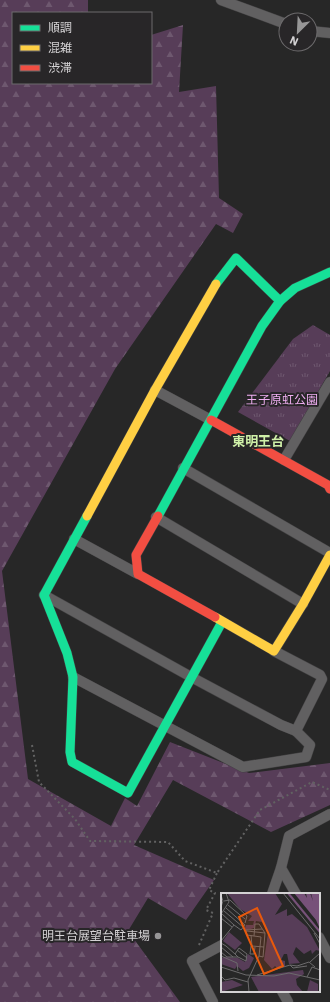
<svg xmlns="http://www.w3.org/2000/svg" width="330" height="1002" font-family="'IBM Plex Sans','Noto Sans JP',sans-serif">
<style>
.forest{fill:url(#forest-firs)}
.park{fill:url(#park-tufts)}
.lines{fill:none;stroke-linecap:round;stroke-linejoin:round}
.street-casing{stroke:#434243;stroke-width:11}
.fast-casing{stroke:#434243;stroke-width:10}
.slow-casing{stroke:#434243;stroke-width:10}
.jam-casing{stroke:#434243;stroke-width:10}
.path{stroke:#626262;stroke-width:2;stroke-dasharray:2 3;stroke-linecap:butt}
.street{stroke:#616061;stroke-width:10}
.fast{stroke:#16e098;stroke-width:9}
.slow{stroke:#ffcf43;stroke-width:9}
.jam{stroke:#f24e42;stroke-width:9}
.poi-dot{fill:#979697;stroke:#282628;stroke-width:1.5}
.labels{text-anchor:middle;stroke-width:4;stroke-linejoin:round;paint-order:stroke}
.park-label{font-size:12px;fill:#efaef1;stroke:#282628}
.poi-label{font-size:12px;fill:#d4d2d4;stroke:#282628;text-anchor:end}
.neighbourhood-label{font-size:13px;font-weight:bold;fill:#cff0a8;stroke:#282628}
.inset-river{fill:none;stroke:#775179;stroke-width:2}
.inset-road{fill:none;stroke:#6c6b6c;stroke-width:1}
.view{fill:#e8590c;fill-opacity:0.15;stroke:#e8590c;stroke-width:2}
.inset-edge{fill:none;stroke:#d4d2d4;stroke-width:2}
</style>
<defs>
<pattern id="forest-firs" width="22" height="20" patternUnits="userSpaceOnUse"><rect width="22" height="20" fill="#573d58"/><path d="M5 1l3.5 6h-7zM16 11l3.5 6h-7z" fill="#6e586f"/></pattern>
<pattern id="park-tufts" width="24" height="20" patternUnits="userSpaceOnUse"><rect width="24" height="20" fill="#573d58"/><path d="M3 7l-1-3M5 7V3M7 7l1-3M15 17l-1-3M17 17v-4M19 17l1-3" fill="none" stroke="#6e586f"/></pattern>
</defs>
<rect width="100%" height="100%" fill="#272727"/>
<path class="forest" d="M0,0H88V13H13V83H151V35L183,25L179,92L216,86L219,198L243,214L233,233L216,224L115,369L2,571L28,779L111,826L125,798L137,806L170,742L249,773L330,763V805L271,832L173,780L134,845L214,880L186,920L148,898L128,931L180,1002H0Z"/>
<path class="park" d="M313,325L330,335V371L290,441L238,412L293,339Z"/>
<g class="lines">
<defs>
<g id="street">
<path d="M221,0L286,24"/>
<path d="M310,31L330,33"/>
<path d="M155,390L211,420"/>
<path d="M284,460L330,382"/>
<path d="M183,468L330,553"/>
<path d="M156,517L303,604"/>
<path d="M74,539L138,574"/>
<path d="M44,595L193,678L281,725L296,731"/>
<path d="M73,677L243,767L306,757L310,745L296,731L322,679L320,675L274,651"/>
<path d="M272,894L281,868"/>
<path d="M296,894L281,868L289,836L330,814"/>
<path d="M319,937L330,958"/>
<path d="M282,991L288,1002"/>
<path d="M213,1002L192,961L222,945"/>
</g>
<g id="fast">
<path d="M216,284L236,258L280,301"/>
<path d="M87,516L44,595L67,653L73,677L70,752L72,762L128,793L222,622"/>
<path d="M158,516L262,326L280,301L295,288L330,272"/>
</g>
<g id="slow">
<path d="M87,516L155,390L216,284"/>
<path d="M215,617L274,651L303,604L330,555"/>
</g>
<g id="jam">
<path d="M211,420L328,485L330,489"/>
<path d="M158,516L136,555L138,574L215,617"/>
</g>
</defs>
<use href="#street" class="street-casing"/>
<use href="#fast" class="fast-casing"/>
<use href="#slow" class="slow-casing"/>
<use href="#jam" class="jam-casing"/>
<g class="path">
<path d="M32,745L39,782L75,819L90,841L168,842L185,861L217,873L260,810L312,782L330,790"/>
<path d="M199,945L213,913L206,910L215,893L209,890L217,873"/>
</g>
<use href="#street" class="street"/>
<use href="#fast" class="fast"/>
<use href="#slow" class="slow"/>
<use href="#jam" class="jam"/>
</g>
<circle class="poi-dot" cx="158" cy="936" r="4"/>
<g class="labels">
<g class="park-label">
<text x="282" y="404">王子原虹公園</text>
</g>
<g class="poi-label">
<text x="150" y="940">明王台展望台駐車場</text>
</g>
<g class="neighbourhood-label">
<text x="258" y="446">東明王台</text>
</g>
</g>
<g transform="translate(221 893)">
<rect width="99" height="99" fill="#272727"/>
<path d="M6,0H54L61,11L54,22L66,16V23L71,21L86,34L99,58L95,57L91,61L90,57L83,61L75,54L72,61L79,70L68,71L66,61H63L60,67L64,68V73L57,76L54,73L51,76L43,67L47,40L41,29L35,28L33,35L23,38L25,32H32L33,28H27L31,23L19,16ZM27,61L33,65L28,75L22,78L16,73L14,76L0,71V65L4,64L17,65L24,69ZM82,77L83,81L75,86L76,92L82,99H38L30,84ZM11,87L22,92L0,99V89ZM89,87L97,91V99H86Z" fill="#573d58"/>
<path d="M8,39L21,50L14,57L2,48Z" fill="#573d58"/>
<path d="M73,0H83L86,5L85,0H89L92,8L90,0H99V36L95,27Z" fill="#775179"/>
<path class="inset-river" d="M67,0L99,39"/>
<path class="inset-road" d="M62,0L99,46M0,2L2,8L0,14M3,8L9,7L26,23L24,30M7,12L24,26M3,18L22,34M0,20L13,32M0,21L8,9L5,0M0,25L11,34M26,38L44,40M93,40L99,51M30,42L31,53L43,54M33,43L34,31H38L44,40L42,64L38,63M0,48L13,32L20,37L24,32L5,15M0,50L5,53L14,61L17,64L25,68L26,61L18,55L14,61M30,53L29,61H33L34,54M0,54L12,64M16,57L26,65M0,59L6,64H17M0,63L16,70L17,78M89,69L99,60M69,72L76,73L88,69L94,74M0,74L25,82L53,83L68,80L99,87M36,82L69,72L72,75L86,73M0,83L4,87L13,85L27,89M86,84L91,74L99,77M28,99L27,87L38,63L40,44L26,42L25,37L41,36"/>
<path class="view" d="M36,15L62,73L43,81L18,24Z"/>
<rect width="99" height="99" class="inset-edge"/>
</g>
<rect x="12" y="12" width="140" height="72" fill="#282628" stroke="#6d6b6d"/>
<rect x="20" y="25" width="20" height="6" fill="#16e098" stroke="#6d6b6d"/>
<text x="48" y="32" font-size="12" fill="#d4d2d4">順調</text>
<rect x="20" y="45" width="20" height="6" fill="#ffcf43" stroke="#6d6b6d"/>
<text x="48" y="52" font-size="12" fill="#d4d2d4">混雑</text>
<rect x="20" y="65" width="20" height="6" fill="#f24e42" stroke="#6d6b6d"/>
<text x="48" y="72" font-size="12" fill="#d4d2d4">渋滞</text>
<g transform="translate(298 32) rotate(204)"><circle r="19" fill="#282628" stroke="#6d6b6d"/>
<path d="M0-3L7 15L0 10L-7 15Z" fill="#979697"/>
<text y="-6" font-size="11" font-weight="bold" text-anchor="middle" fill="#d4d2d4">N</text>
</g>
</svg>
